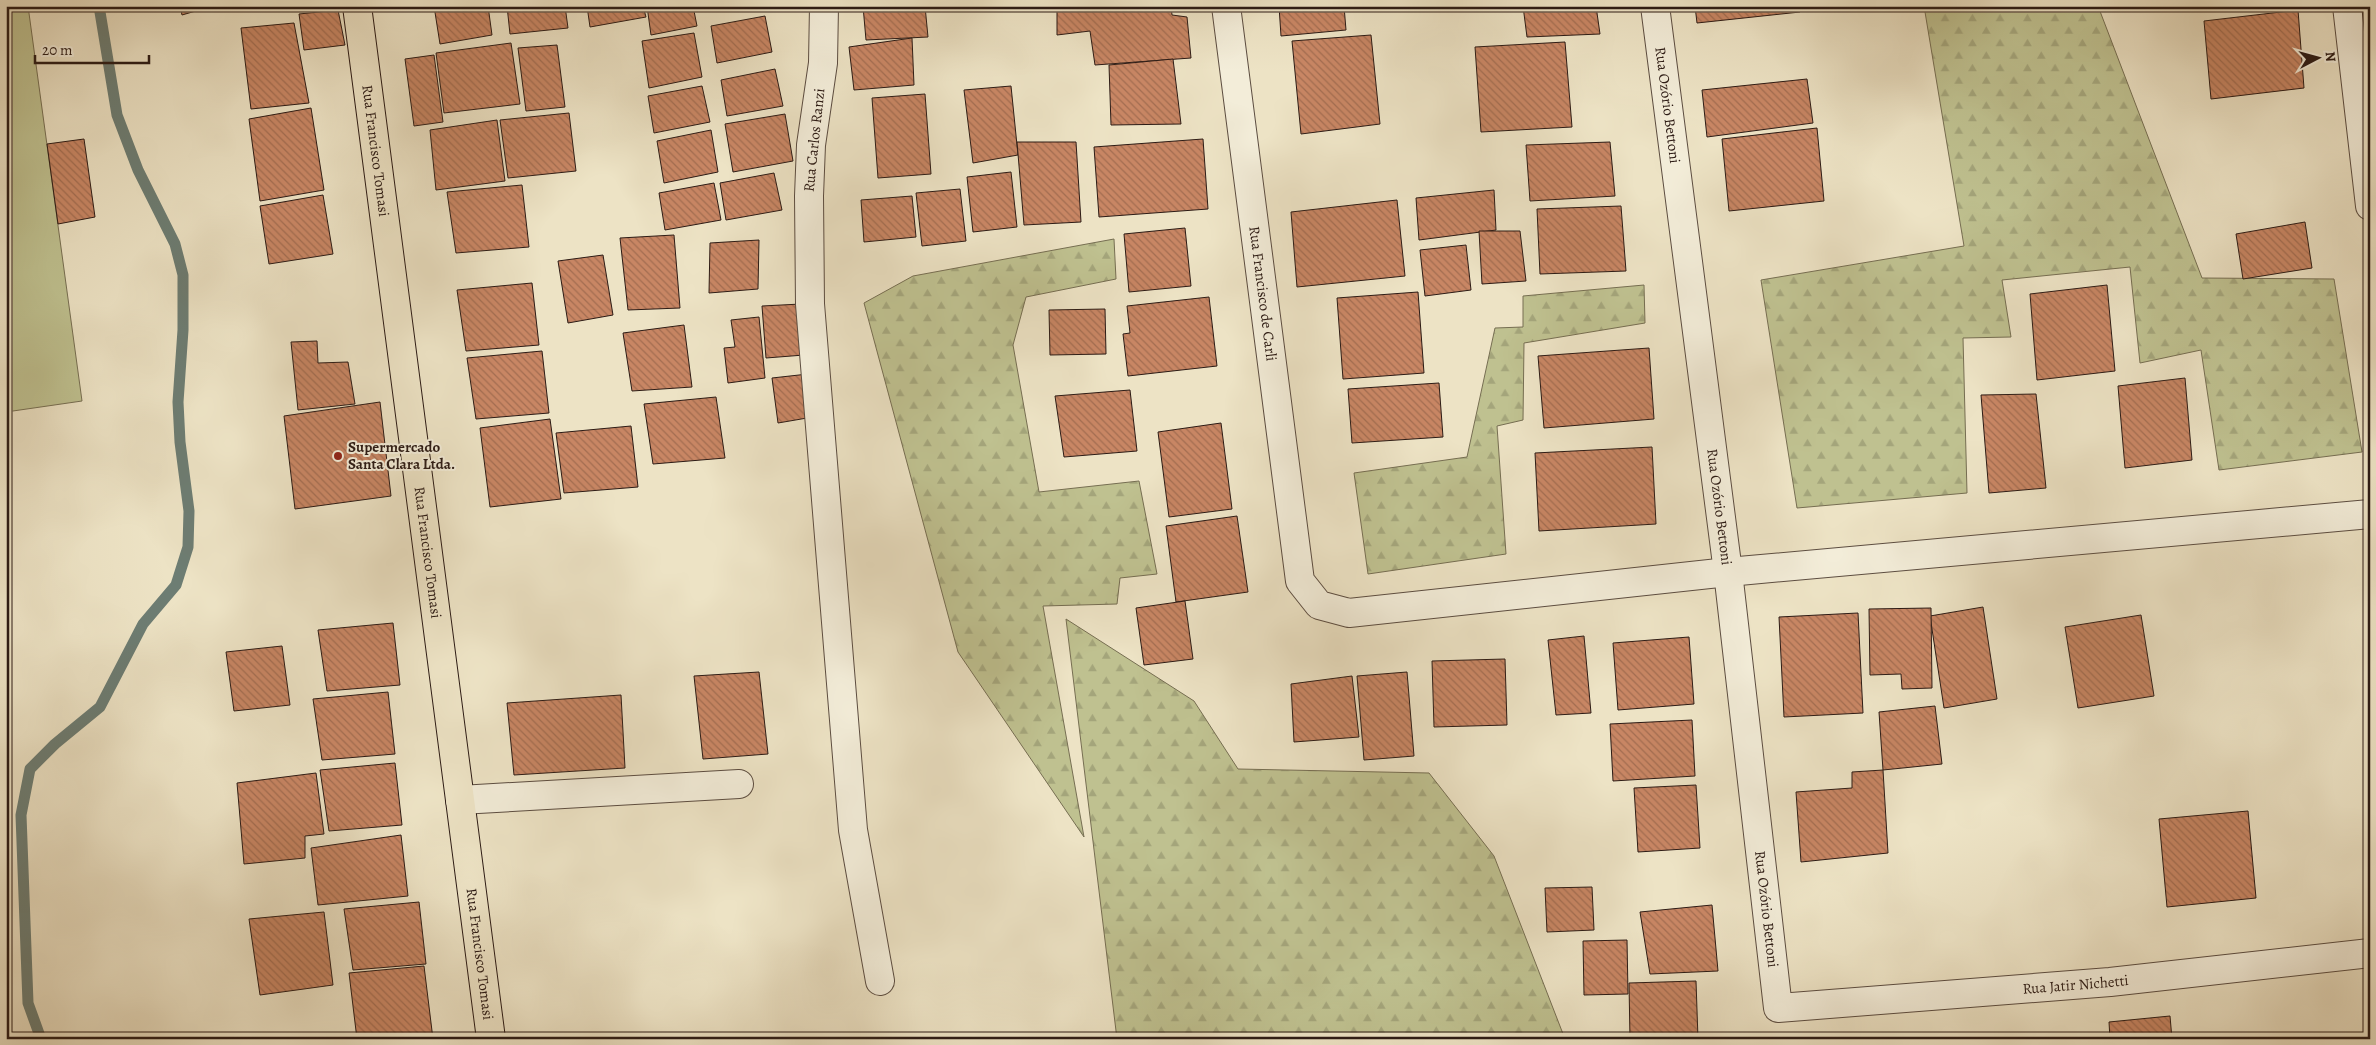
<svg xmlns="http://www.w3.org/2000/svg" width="2376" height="1045" font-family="Alegreya,serif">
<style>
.grass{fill:#bfc190;stroke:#766e52}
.forest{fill:url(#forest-firs);stroke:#766e52}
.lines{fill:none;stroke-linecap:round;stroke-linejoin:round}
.stream{stroke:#6d7d73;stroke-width:11}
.building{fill:url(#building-back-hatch);stroke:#2c1b15}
.minor-casing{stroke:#5c4d41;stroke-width:30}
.major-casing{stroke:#2c1b15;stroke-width:30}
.minor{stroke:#f3edd9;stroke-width:28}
.major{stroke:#ede3c5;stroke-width:28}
.poi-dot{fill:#8f2418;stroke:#f3edd9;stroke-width:2}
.labels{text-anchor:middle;stroke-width:4;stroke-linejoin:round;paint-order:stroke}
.street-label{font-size:15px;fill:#2c1b15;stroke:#f3edd9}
.poi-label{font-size:15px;font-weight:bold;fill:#2c1b15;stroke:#f3edd9;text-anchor:start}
</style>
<defs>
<pattern id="forest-firs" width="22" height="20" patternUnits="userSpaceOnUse" patternTransform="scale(1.25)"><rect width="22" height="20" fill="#bfc190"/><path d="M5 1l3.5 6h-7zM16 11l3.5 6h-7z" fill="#a4a57b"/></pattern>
<pattern id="building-back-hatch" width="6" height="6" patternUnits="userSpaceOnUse" patternTransform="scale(1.25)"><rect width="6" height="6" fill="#c88664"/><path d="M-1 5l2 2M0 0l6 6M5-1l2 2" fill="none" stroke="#a36d51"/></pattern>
</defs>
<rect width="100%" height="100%" fill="#ede3c5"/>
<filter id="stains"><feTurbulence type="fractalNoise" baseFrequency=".004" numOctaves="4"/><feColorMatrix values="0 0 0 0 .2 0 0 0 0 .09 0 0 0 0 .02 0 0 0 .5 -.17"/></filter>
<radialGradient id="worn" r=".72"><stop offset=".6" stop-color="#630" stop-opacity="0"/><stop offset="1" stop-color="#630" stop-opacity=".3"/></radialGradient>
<path class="grass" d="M6,6H28L82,401L6,412Z"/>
<g class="forest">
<path d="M1924,6H2098L2202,278L2334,279L2362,452L2219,470L2201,350L2140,363L2130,267L2002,280L2011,337L1963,338L1967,493L1797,508L1761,280L1964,246Z"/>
<path d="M1114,239L1116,279L1026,297L1013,345L1039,492L1139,481L1157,574L1120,578L1117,604L1043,606L1084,837L958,652L864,303L913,276Z"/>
<path d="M1644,285L1645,323L1524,343L1523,420L1497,426L1506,554L1368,574L1354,473L1467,457L1495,328L1523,327V296Z"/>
<path d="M1066,619L1194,701L1238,769L1429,773L1494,856L1565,1039H1117Z"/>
</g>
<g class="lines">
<path class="stream" d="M41,1039L28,1003L21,815L30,769L55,744L100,707L143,624L176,585L188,547L189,511L180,442L178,402L183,330V275L175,244L138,170L117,115L99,6"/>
</g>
<g class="building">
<path d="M180,6H213L182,15Z"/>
<path d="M434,6H488L492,35L440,44Z"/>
<path d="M507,6H565L568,28L510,34Z"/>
<path d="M587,6H643L646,17L590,27Z"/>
<path d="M647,6H693L697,26L651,35Z"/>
<path d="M699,6H724L700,11Z"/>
<path d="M768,6H795L769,10Z"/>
<path d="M863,6H925L928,37L866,40Z"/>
<path d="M1057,6H1171L1172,15L1187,17L1191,58L1095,65L1090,31L1057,35Z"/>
<path d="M1279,6H1344L1346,30L1281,36Z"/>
<path d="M1523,6H1596L1600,34L1527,37Z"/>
<path d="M1695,6H1799L1800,12L1697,23Z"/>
<path d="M338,10L345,45L304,50L299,14Z"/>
<path d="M2298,10L2304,88L2211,99L2204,21Z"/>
<path d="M765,16L772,52L717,63L711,26Z"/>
<path d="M294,23L309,103L251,109L241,28Z"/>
<path d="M694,33L702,77L649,88L642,41Z"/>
<path d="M1371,35L1380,124L1301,134L1292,41Z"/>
<path d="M912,38L914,85L854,90L849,47Z"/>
<path d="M1565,42L1572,127L1481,132L1475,47Z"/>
<path d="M511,43L520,104L444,113L436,53Z"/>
<path d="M557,45L565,107L526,111L518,48Z"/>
<path d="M434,55L443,122L414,126L405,59Z"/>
<path d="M1173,59L1181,124L1111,125L1109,65Z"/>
<path d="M775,69L783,106L727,116L721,80Z"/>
<path d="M1807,79L1813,123L1707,137L1702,90Z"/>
<path d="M702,86L710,122L654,133L648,96Z"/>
<path d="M1011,86L1018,155L973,163L964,90Z"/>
<path d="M925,94L931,174L878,178L872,98Z"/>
<path d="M311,108L324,190L260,201L249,119Z"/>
<path d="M569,113L576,171L508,178L500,120Z"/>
<path d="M785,114L793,161L733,172L725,124Z"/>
<path d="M497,120L505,181L436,190L430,130Z"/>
<path d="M1817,128L1824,201L1729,211L1722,139Z"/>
<path d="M711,130L718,172L664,183L657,141Z"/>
<path d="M84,139L95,217L58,224L47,144Z"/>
<path d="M1203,139L1208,209L1099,217L1094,147Z"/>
<path d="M1017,142H1076L1081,222L1024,225Z"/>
<path d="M1610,142L1615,196L1530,201L1526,145Z"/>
<path d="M1011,172L1017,227L973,232L967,177Z"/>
<path d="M774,173L782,210L726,220L720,183Z"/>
<path d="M714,183L721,220L665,230L659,193Z"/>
<path d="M522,185L529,247L456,253L447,192Z"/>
<path d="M960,189L966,241L922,246L916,193Z"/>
<path d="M1494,190L1496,230L1419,240L1416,198Z"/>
<path d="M323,195L333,254L269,264L260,206Z"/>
<path d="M912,196L916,237L864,242L861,200Z"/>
<path d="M1397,200L1405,276L1297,287L1291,212Z"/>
<path d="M1621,206L1626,271L1540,274L1537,209Z"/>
<path d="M2305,222L2312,268L2243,279L2236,234Z"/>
<path d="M1185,228L1191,286L1129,292L1124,234Z"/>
<path d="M1479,231H1520L1526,281L1482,284Z"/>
<path d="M674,235L680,308L628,310L620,238Z"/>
<path d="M759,240L758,289L709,293L710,243Z"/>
<path d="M1466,245L1471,290L1425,296L1420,250Z"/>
<path d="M603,255L613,315L568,323L558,261Z"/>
<path d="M532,283L539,345L466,351L457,290Z"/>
<path d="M2107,285L2115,371L2037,380L2030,294Z"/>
<path d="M1418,292L1424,373L1343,379L1337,298Z"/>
<path d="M1209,297L1217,366L1128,376L1123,334L1130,333L1127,306Z"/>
<path d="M801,304L804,355L766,358L762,306Z"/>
<path d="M1105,309L1106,354L1050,355L1049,310Z"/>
<path d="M759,317L765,378L728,383L724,348L735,347L731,320Z"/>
<path d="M684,325L692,387L632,391L623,333Z"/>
<path d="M317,341L318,363L348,362L355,404L298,410L291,342Z"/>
<path d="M1649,348L1654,419L1544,428L1538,356Z"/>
<path d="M542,351L549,413L476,419L467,358Z"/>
<path d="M808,374L813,417L778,423L772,378Z"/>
<path d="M2185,378L2192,460L2125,468L2118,386Z"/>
<path d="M1439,383L1443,437L1352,443L1348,389Z"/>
<path d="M1130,390L1137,451L1064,457L1055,396Z"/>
<path d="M2036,394L2046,488L1989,493L1981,395Z"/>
<path d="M716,397L725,458L653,464L644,404Z"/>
<path d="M380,402L391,496L295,509L284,416Z"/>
<path d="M550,419L561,499L490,507L480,428Z"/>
<path d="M1221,423L1232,509L1169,517L1158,432Z"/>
<path d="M631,426L638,487L564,493L556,433Z"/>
<path d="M1652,447L1656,524L1539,531L1535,453Z"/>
<path d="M1237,516L1248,592L1176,602L1166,526Z"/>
<path d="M1185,601L1193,659L1144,665L1136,608Z"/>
<path d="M1983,607L1997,699L1944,708L1930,616Z"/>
<path d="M1931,608L1932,688L1902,689L1901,674L1870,675L1869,609Z"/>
<path d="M1858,613L1863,713L1784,717L1779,617Z"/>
<path d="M2141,615L2154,696L2078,708L2065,627Z"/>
<path d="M393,623L400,685L327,691L318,630Z"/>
<path d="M1584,636L1591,713L1556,715L1548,640Z"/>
<path d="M1689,637L1694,704L1618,710L1613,643Z"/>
<path d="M282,646L290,705L234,711L226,652Z"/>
<path d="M1505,659L1507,725L1434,727L1432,661Z"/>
<path d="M759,672L768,754L703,759L694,676Z"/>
<path d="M1407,672L1414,756L1364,760L1357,676Z"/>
<path d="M1352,676L1359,737L1294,742L1291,684Z"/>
<path d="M388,692L395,754L322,760L313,699Z"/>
<path d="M621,695L625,768L514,775L507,703Z"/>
<path d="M1935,706L1942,764L1883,770L1879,712Z"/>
<path d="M1692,720L1695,776L1613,781L1610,724Z"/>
<path d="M395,763L402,825L329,831L320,770Z"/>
<path d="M1883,770L1888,853L1801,862L1796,792L1852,788V772Z"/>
<path d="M316,773L324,834L305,836V858L244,864L237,783Z"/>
<path d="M1696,785L1700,848L1638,852L1634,788Z"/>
<path d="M2248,811L2256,898L2167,907L2159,819Z"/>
<path d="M401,835L408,896L318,905L311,848Z"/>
<path d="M1592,887L1594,930L1547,932L1545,888Z"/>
<path d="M419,902L426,964L353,970L344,909Z"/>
<path d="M1712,905L1718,971L1650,974L1640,912Z"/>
<path d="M324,912L333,985L260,995L249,919Z"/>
<path d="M1627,940L1628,994L1584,995L1583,941Z"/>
<path d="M424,966L433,1039H357L349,973Z"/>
<path d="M1696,981L1698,1039H1630L1629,983Z"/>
<path d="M2170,1016L2172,1039H2110L2109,1022Z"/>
</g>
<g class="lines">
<defs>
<g id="minor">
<path d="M824,6L823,63L811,145L809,196L810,304L853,830L880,981"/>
<path id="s1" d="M1226,6L1300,581L1319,605L1349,613L1728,572L2370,514"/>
<path id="s2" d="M1655,6L1728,572L1778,1008L2110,982L2370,953"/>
<path d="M2347,6L2370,206"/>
<path d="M460,800L739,784"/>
</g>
<g id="major">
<path id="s3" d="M357,6L491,1039"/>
</g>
</defs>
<use href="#minor" class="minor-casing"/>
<use href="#major" class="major-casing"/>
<use href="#minor" class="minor"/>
<use href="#major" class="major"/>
</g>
<circle class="poi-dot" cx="338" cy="456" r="5"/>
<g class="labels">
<g class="street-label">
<text dy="5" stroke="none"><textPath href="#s2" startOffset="100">Rua Ozório Bettoni</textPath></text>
<text transform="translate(814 140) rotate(-84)" y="5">Rua Carlos Ranzi</text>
<text dy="5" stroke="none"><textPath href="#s3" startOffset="146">Rua Francisco Tomasi</textPath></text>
<text dy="5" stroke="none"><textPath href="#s1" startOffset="290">Rua Francisco de Carli</textPath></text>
<text dy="5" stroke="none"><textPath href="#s2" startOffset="505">Rua Ozório Bettoni</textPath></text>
<text dy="5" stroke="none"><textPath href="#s3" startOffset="551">Rua Francisco Tomasi</textPath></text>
<text dy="5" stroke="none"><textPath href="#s2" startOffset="910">Rua Ozório Bettoni</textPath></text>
<text dy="5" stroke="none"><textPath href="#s3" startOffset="956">Rua Francisco Tomasi</textPath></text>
<text dy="5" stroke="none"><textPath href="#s2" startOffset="1308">Rua Jatir Nichetti</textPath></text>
</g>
<g class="poi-label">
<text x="348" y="452">Supermercado<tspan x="348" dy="17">Santa Clara Ltda.</tspan></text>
</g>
</g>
<rect width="2376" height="1045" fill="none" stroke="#ede3c5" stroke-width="25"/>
<rect x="8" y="8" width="2361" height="1030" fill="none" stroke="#2c1b15" stroke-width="2.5"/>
<rect x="12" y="12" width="2351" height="1020" fill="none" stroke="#2c1b15"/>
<g transform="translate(2318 58) rotate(84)" stroke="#f3edd9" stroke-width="4" paint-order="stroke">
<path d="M0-4L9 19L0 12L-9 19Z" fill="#2c1b15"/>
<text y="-8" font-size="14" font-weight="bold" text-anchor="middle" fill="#2c1b15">N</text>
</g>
<path d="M35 55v8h114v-8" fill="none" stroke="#2c1b15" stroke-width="2.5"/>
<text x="42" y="55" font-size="15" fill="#2c1b15" stroke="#f3edd9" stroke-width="4" paint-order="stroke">20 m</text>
<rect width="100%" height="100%" filter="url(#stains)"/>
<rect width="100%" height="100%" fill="url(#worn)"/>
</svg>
